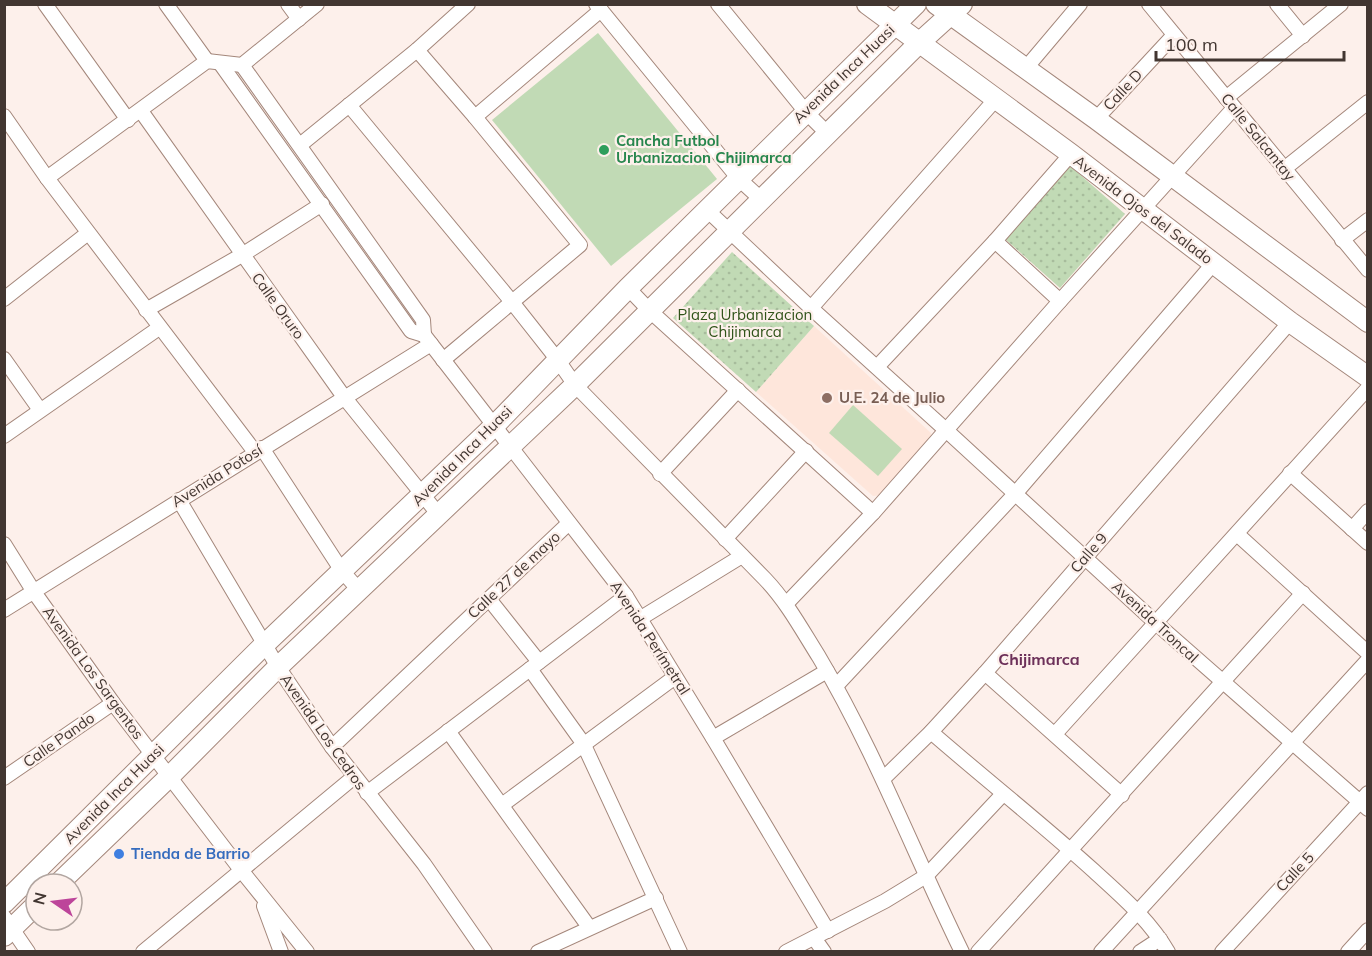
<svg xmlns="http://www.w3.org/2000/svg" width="1372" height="956" font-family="Mulish,sans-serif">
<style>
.built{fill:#fee6db}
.green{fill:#c1dab5}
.park{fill:url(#park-dots)}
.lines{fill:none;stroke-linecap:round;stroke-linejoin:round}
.street-casing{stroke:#a4877b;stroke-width:16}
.secondary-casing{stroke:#a4877b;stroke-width:22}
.street{stroke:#fff;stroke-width:14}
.secondary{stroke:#fff;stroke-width:20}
.leisure-dot{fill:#2e9e5b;stroke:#fdf0eb;stroke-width:2}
.education-dot{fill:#8d6e63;stroke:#fdf0eb;stroke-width:2}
.shop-dot{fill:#3f7fe0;stroke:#fdf0eb;stroke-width:2}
.labels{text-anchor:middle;stroke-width:4.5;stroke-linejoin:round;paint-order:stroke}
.street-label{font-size:15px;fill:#423631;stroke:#fdf0eb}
.leisure-label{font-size:15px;font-weight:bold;fill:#27864d;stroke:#fdf0eb;text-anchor:start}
.park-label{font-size:15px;fill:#305319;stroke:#fdf0eb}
.education-label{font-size:15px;font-weight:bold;fill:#785e54;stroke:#fdf0eb;text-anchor:start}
.shop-label{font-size:15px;font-weight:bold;fill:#366cbe;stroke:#fdf0eb;text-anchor:start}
.neighbourhood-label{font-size:16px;font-weight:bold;fill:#6c3059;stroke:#fdf0eb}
</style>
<defs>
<pattern id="park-dots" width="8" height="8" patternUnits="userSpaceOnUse" patternTransform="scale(1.5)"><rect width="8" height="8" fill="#c1dab5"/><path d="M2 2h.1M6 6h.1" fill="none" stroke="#a7bc9c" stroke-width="1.8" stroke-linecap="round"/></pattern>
</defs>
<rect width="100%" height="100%" fill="#fdf0eb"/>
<path class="built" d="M814,326L931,433L930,441L883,495L873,496L756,392Z"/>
<g class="green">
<path d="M598,33L717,179L611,266L492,120Z"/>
<path d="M853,405L902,449L878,476L829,433Z"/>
</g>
<g class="park">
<path d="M1069,165L1125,214L1060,288L1004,238Z"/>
<path d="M732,252L814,326L756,392L673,318Z"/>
</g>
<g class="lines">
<defs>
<g id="street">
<path d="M45,4L128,120"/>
<path d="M166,4L207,61"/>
<path d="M288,4L299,19"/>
<path d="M596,4L739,179L762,200"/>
<path d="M718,4L806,112L828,134"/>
<path d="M1149,4L1368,270"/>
<path d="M1277,4L1303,36"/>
<path d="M417,50L475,117L580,245L443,360"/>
<path d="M220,63L411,331L424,335"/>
<path d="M242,65L423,320L424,335"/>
<path d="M1026,68L1080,4"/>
<path d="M1226,98L1341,4"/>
<path d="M349,105L512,302L557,359L575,385L765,579C787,602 802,630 819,657C875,751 914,854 962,952"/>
<path d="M141,111L344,397L439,515"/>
<path d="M4,116L47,178L255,452"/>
<path d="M475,117L601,10"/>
<path d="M1096,119L1174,35"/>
<path d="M300,145L417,50L468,4"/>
<path d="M1284,169L1368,102"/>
<path d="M47,178L207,61L242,65L317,4"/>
<path d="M707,210L811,308L947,431L1156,623L1368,809"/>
<path d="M1342,240L1368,220"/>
<path d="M995,241L1060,301"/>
<path d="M628,288L649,310L873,513"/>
<path d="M4,299L88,233"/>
<path d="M811,308L995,100"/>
<path d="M146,310L242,255L322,204"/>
<path d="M424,335L626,596L713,738L828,931"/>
<path d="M4,359L40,410"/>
<path d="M877,367L995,241L1071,154"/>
<path d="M4,436L159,328"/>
<path d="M262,448L342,571L359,590"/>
<path d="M1290,473L1368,543"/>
<path d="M660,474L738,390"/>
<path d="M179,500L278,667L332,747L424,864L485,952"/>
<path d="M1352,529L1368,511"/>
<path d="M1237,534L1368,653"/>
<path d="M725,539L806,451"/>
<path d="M4,544L34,592L113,703L241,870L307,952"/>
<path d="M489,599L539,662"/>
<path d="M787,603L873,513L1060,301L1234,108"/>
<path d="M4,610L431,344"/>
<path d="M641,618L742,556"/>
<path d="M530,669L583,743L680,952"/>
<path d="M985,673L1122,795"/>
<path d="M836,686L1015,494L1213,264"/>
<path d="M448,731L589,927"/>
<path d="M931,732C985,779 1041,823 1094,871C1121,896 1149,919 1168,952"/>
<path d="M1055,734L1368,388"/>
<path d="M713,738L827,671"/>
<path d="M332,747L569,523"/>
<path d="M4,778L113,703"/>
<path d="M883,779L931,732L985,673L1290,322"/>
<path d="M367,793L626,596"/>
<path d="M502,805L675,677"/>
<path d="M264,906L281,952"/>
<path d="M4,917L28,952"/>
<path d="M814,938L824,952"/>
<path d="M143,952L354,777"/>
<path d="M538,952L656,898"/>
<path d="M786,952L885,901L926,876L1003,794"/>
<path d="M978,952L1303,593"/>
<path d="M1101,952L1368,660"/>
<path d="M1140,952L1160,939"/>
<path d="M1222,952L1368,793"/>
<path d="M1348,952L1368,930"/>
</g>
<g id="secondary">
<path d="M867,4L1071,154L1290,322L1368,377"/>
<path d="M936,4L1096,119L1368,322"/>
<path d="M58,884L170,776L278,667L575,385L919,43L962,4"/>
<path d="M4,903L264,645L494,426L628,288L916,4"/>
<path d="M4,936L36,905"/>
</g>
</defs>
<use href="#street" class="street-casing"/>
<use href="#secondary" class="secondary-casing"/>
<use href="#street" class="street"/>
<use href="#secondary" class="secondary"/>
</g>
<circle class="leisure-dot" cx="604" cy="150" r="6"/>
<circle class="education-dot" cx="827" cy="398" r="6"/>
<circle class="shop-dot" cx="119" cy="854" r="6"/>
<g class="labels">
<g class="street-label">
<text transform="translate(844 74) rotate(-44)" y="5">Avenida Inca Huasi</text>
<text transform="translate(1123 90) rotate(-47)" y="5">Calle D</text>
<text transform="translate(1258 137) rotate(51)" y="5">Calle Salcantay</text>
<text transform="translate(1143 210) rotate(37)" y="5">Avenida Ojos del Salado</text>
<text transform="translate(278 306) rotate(54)" y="5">Calle Oruro</text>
<text transform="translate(462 456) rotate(-45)" y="5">Avenida Inca Huasi</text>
<text transform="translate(217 476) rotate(-32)" y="5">Avenida Potosí</text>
<text transform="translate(1089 553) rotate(-49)" y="5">Calle 9</text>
<text transform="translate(514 575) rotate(-43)" y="5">Calle 27 de mayo</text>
<text transform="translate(1155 622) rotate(43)" y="5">Avenida Troncal</text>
<text transform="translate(650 638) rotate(57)" y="5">Avenida Perímetral</text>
<text transform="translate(93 673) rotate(54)" y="5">Avenida Los Sargentos</text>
<text transform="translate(323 732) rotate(55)" y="5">Avenida Los Cedros</text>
<text transform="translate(59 740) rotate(-35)" y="5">Calle Pando</text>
<text transform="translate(114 794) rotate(-45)" y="5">Avenida Inca Huasi</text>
<text transform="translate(1295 872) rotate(-47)" y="5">Calle 5</text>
</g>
<g class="leisure-label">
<text x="616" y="146">Cancha Futbol<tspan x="616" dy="17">Urbanizacion Chijimarca</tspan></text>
</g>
<g class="park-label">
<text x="745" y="320">Plaza Urbanizacion<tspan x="745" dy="17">Chijimarca</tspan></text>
</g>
<g class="education-label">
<text x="839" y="403">U.E. 24 de Julio</text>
</g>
<g class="shop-label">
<text x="131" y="859">Tienda de Barrio</text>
</g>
<g class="neighbourhood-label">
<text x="1039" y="665">Chijimarca</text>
</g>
</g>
<rect width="1372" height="956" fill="none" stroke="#423631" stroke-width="12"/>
<g transform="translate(54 902) rotate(284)"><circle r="28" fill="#fdf0eb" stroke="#b2a6a1" stroke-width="1.5"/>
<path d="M0-4.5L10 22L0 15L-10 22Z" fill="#bd459a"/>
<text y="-9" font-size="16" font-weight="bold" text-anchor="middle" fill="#423631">N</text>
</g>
<path d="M1156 51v9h188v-9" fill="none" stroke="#423631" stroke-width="3"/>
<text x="1165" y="51" font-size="18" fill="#423631" stroke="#fdf0eb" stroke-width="4.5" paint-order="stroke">100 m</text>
</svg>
